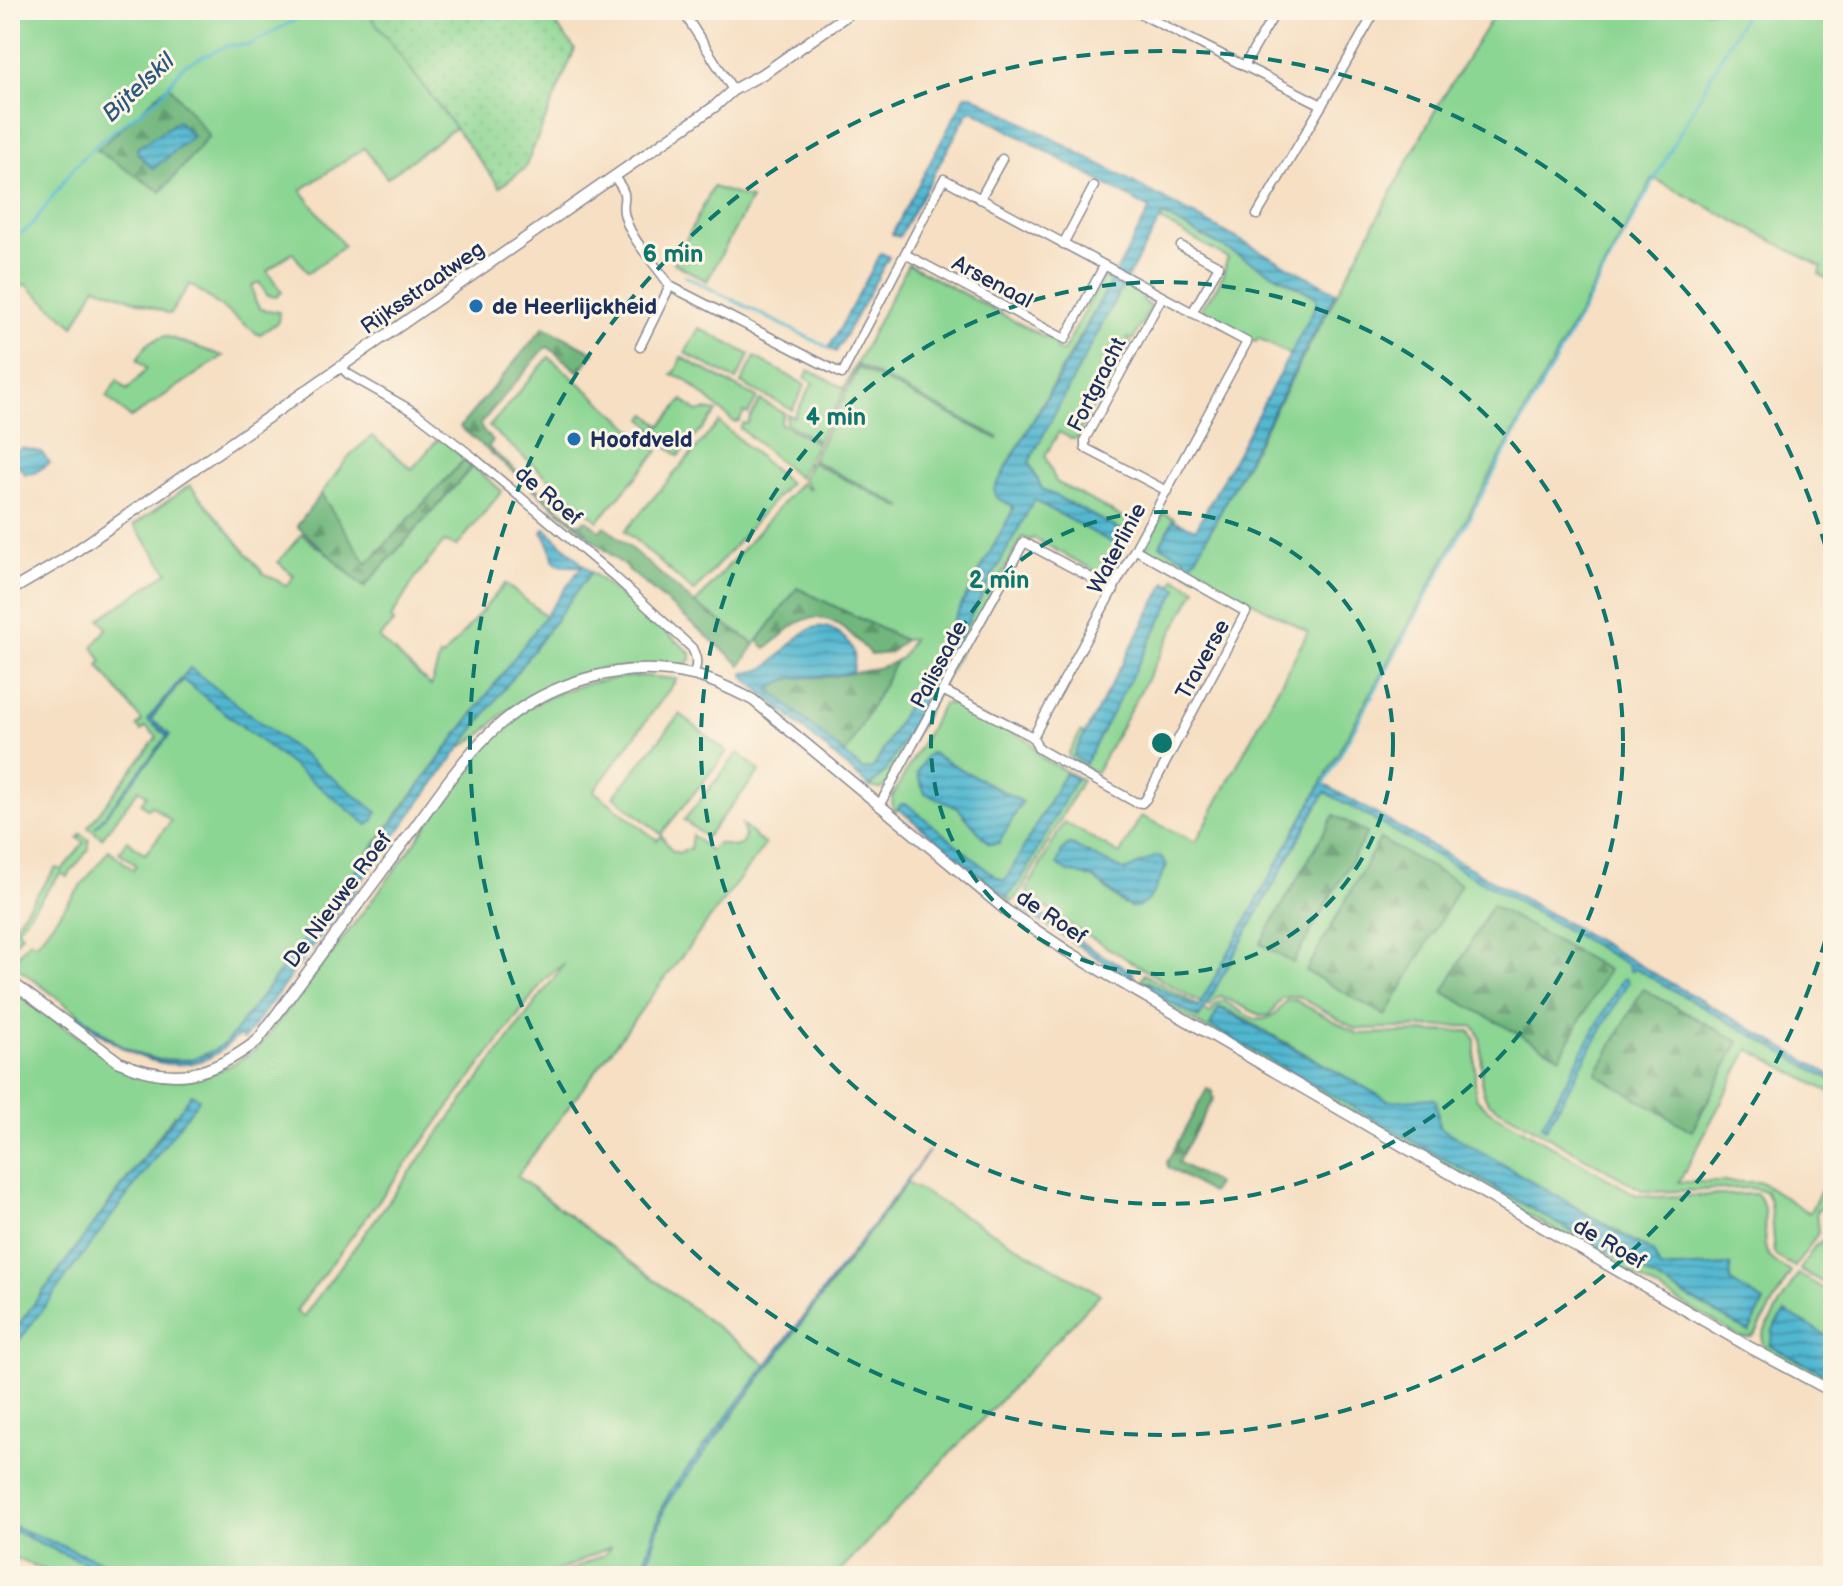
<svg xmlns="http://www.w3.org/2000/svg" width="1843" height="1586" font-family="'Balsamiq Sans',sans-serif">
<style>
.grass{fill:#8cd693;stroke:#548278;stroke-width:2;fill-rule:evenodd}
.forest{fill:url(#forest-firs);stroke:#46736e;stroke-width:2;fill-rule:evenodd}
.garden{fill:url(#garden-dots);stroke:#548278;stroke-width:2}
.water{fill:url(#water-rules);stroke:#367397;stroke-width:2}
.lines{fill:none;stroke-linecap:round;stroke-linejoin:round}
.stream{stroke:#51b7d0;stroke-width:3}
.minor-casing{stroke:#888790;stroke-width:11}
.tertiary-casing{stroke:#888790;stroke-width:13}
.minor{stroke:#fff;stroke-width:8}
.tertiary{stroke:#fff;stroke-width:10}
.ring{fill:none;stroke:#0f766e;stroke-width:4;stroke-dasharray:14 10}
.poi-dot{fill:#1f6fb2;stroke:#fcf5e5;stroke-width:3}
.labels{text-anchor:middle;stroke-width:6;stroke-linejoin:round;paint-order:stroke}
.street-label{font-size:22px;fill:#1b2f5e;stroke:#fcf5e5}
.poi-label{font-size:22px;font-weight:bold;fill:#1b2f5e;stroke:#fcf5e5;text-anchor:start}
.water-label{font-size:24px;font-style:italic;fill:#2b5880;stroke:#fcf5e5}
.centre{fill:#0f766e;stroke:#fcf5e5;stroke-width:4}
.ring-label{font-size:24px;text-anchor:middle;font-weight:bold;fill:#0f766e;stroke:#fcf5e5;stroke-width:6;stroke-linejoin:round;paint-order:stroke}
</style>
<defs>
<pattern id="forest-firs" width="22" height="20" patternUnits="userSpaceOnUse" patternTransform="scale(2)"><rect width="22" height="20" fill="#71b77d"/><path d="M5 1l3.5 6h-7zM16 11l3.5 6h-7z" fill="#5c956a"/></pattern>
<pattern id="garden-dots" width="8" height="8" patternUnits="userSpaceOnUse" patternTransform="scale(2)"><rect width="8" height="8" fill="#8cd693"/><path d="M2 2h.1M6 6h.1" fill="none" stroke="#78b881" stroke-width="1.8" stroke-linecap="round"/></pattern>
<pattern id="water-rules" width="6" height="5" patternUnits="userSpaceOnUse" patternTransform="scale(2)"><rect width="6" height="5" fill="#51b7d0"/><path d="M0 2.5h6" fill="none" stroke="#4295ac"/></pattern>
</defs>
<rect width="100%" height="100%" fill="#fcf5e5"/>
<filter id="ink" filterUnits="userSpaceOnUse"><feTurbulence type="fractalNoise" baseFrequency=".0125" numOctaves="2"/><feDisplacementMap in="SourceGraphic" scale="16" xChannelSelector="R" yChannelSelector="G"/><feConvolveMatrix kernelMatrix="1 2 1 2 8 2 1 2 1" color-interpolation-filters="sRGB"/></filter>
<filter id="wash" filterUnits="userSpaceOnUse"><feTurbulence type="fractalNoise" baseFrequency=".006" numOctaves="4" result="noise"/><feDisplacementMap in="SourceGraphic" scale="32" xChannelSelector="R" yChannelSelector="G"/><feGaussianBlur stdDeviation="1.8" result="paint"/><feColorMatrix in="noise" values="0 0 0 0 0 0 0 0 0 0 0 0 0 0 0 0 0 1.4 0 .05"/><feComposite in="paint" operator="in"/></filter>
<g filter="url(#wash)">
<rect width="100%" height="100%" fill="#f6dfc3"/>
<g class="grass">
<path d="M10,10H367L456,127L387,178L364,148L301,190L344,246L308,273L292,252L267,271L282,292L276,297L267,295L259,282L252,286L255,301L261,309L279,312L278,322L259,335L190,284L170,314L96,286L74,326L25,284L10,297ZM169,85L209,136L161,192L97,150Z"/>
<path d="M1497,10H1833V282L1819,274L1822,267L1653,178L1201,1003L1078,930L1028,895L1027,890L1064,822L1120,854L1141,816L1196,842L1308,632L1197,572L1194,576L1145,548L1164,513L1175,519L1160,545L1196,558L1437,107ZM1072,844L1121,871L1132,870L1157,856L1161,857L1167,865L1161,876L1124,905L1094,878L1084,875L1061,853L1067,845Z"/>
<path d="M713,187L751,199L707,281L674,263Z"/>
<path d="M1164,215L1315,296L1317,304L1290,355L1258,338L1256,342L1205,315L1202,306C1210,298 1221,283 1224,271C1225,267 1226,262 1228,258L1160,220Z"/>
<path d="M908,264L1046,338L1051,337L1057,343L1056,349L1063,352L1103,277L1111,282L994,489L1013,506L1012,512L875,765L871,769L863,770L845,755L896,661L902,657L912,639L904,640L797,588L755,644L695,604L800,483L808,489L810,488L802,480L811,462L902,508V506L812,460L859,368L998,439V437L858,365L818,441L786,423L787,414L794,417L813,383L805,378L809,370L844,388Z"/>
<path d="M1123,285L1146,296L1142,301L1151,306L1133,340L1129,338L1127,340L1131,343L1120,363L1116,364L1081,429L1080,438L1072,439L1059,432L1045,456L1056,482L1137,525L1111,574L1103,575L1034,538L1029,540L1022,537L888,785L881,789L870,787L887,770L1034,500L1118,546L1126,538L1125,532L1042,489L1029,462Z"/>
<path d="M699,328L750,355L736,380L685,353Z"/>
<path d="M165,336L223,356L131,418L107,397L117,380L127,390L147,369L137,360L148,343Z"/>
<path d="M549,357L658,451L598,521L489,427Z"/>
<path d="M681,357L757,398L748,414L744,412L739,421L734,422L686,380L672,375L677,369Z"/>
<path d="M755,357L805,385L792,410L741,383Z"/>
<path d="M683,400L697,412L706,410L717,412L678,456L651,430L653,428L643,419L647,414L661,426Z"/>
<path d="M760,400L784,413L780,423L817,443L799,478L740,428L743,423L747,424Z"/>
<path d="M719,422L789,483L694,592L625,531Z"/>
<path d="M372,436L412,469L440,437L465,459L366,565L321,494L350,455Z"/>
<path d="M473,466L502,491L457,546L444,542L416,577L391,618L394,622L379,638L431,686L440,656L443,657L505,584L546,616L230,1038L218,1049L189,1060L157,1059L140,1055L123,1047L14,965V960L30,940L36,944L109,850L133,870L136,865L119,852L127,840L145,854L171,821L151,805L148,809L141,803L147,795L139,789L102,838L88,827L157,737L146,727L141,731L137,726L142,721L98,665L102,661L93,647L107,628L100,619L168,572L134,525L190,485L263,573L287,586L294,576L278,562L302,534L317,547L319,546L364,587Z"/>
<path d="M591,572L691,653V660L680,668H609L569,677L536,692L501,715L482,734L460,748Z"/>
<path d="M1175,578L1196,589L1096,773L1071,760L1068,754L1081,732L1085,734L1074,756L1177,588L1172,585Z"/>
<path d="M643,676L677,679L594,791L657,840L662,836L671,850L678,853L690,849L692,835L710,851L718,843L735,847L742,844L745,836L742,825L765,845L517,1176L767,1365L672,1489L662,1507L640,1576H558L606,1554L610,1547L547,1576H138L10,1525V1353L122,1200L175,1114L10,1336V989C33,1005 57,1022 80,1038C145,1084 188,1098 258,1048C310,980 364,913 414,844C447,800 473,742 521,712C558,688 599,678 643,676ZM565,963L303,1317L296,1311L545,979Z"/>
<path d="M943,704H952L1030,741L1040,757L1082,780L1022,890L1012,902L1006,898L1021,880L1075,779L1064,774L1007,880L1003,882L898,808L899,810H893L892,797L896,790ZM931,753L1022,802L999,843L989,844L958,808L925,793L918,778L928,754Z"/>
<path d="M680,714L727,752L661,834L614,796Z"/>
<path d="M738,753L760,771L706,837L684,820Z"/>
<path d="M1325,792L1629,965L1632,971L1636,969L1833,1081V1094L1749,1049L1679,1182H1761L1809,1213L1833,1169V1203L1816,1211L1818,1233L1795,1267L1777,1257L1774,1253L1770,1201L1765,1191L1749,1188L1654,1192L1642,1190L1489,1103C1472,1082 1491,1042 1473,1026L1356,1029L1298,996L1282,998L1269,1015L1262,1016L1221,996L1216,998L1210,1007L1206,1005Z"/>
<path d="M81,834L89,840V849L67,877L61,873L17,929L22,934L10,950V931L56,868L62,870L84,843L78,838Z"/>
<path d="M1144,974L1199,1006L1194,1009L1146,981L1142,987L1198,1018L1204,1010L1210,1014L1217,1003L1224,1001C1251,1017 1263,1033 1286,1001L1295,1000L1358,1034L1470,1031L1475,1039V1093L1477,1099L1487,1109L1637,1195L1654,1197L1757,1194C1772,1209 1758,1239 1769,1257C1774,1264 1784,1268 1791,1272L1756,1333L1751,1337L1742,1338L1136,988ZM1223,1007L1389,1101H1436L1439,1127L1653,1252L1660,1269L1729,1265L1732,1284L1764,1302L1749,1332L1210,1026Z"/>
<path d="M907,1183L1100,1294L835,1576H644L665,1506Z"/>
<path d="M1822,1241L1832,1242L1828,1249L1833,1252V1288L1800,1270L1814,1247Z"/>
<path d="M1798,1274L1833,1294V1339L1785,1312L1769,1345L1833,1378V1385L1766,1351C1761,1343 1761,1338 1765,1330Z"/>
<path d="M10,1529L107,1571L124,1576H59L10,1556Z"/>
</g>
<g class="forest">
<path d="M169,85L209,136L161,192L97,150ZM178,121L193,136L153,168L138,154L139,147Z"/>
<path d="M544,327L594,352L579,372L548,347L545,348L480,424L482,430L493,441L488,447L578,524L586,520L600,531L605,526L695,604L755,644L741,665L460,427Z"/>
<path d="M465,459L473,466L364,587L297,526L321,494L367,564Z"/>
<path d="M797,588L904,640L890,653L871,655C852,633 826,605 796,624C785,631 776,642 766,648L758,641Z"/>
<path d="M896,661L845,755L768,689C785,675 802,678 822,677C840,676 882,669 896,661Z"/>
<path d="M1334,815L1367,833L1293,963L1260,944Z"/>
<path d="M1380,839L1461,884L1386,1016L1306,971Z"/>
<path d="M1492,905L1608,970L1560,1057L1443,992Z"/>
<path d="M1643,989L1739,1042L1692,1131L1596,1074Z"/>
<path d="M1207,1089L1213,1092L1211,1096L1214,1098L1178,1162L1217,1184L1211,1193L1168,1167L1167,1162Z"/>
</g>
<path class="garden" d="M366,10H545L575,49L525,168L500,187Z"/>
<g class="water">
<path d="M966,95H972L1336,292L1196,558L1188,567L1184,564L1185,558L1160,545L1173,520L1196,529L1317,304L1315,296L1163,215L1123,285L1029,462L1042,489L1125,533L1126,538L1118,546L1034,500L887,770L870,787L745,678L744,673C753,672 761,671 768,666C792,649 813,602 849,643C856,652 856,661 852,672L829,676L789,678L769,689L863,770L871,769L875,765L1012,512L1013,506L997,498L994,489L1071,356L1150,209L972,110L967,114L899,237L892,234Z"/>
<path d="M178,121L193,136L153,169L138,154L137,148Z"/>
<path d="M881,253L889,257L836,352L829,348Z"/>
<path d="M22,448L41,452L50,463L34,473L25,474L14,460L16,451Z"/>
<path d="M545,528L591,572L244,1039L239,1036C229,1043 220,1053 208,1058C157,1079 114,1044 76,1016L78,1013C93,1025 108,1038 124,1048C158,1067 202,1066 230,1038L391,825L582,566C538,568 562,556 542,532Z"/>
<path d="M1166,582L1178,589L1085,764L1073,756Z"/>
<path d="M190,668L377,812L374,820L368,825L183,680L151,719L170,735L95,828L167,736L147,720Z"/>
<path d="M931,753L1022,802L999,843L989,844L958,808L925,793L917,773L926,756Z"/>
<path d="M1065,773L1076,779L1021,880L1007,898L898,808L901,804H907L996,877L1005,881Z"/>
<path d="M1322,783L1833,1076V1081L1636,969L1630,971L1628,965L1325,792L1199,1018L1142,987L1141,982L1146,981L1198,1008Z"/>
<path d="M1069,844L1125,871L1157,856L1161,857L1167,865C1159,882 1150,910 1129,907L1094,878L1069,872L1057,865L1061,853Z"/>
<path d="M1021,903H1025L1090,948L1132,972L1135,979H1130L1020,908Z"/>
<path d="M1622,979H1626L1628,982L1546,1129L1542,1125Z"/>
<path d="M1219,1007L1389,1101L1433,1098L1436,1100L1439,1127L1653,1253L1660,1269L1730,1265L1731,1282L1764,1302L1749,1332L1210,1026Z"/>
<path d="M192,1094L199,1099L10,1353V1336Z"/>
<path d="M929,1151L665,1506L644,1576H640L662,1507L672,1489Z"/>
<path d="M1785,1312L1833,1339V1378L1770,1346L1773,1330Z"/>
<path d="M10,1525L138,1576C104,1576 42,1544 10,1529Z"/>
</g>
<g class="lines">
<g class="stream">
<path d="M10,242L32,225L75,166L99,142L160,97L184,65L229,45H249L304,15L324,10"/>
<path d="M685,276L829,348"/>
<path d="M1324,784L1747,10"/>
</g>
</g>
</g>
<g filter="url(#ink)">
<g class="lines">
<defs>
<g id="minor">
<path d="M682,10L733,90"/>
<path d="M1133,10L1322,105L1376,10"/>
<path d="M1244,66L1277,10"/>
<path d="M614,177C633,200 619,199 625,217C632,242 656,264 670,286L640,347"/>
<path d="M980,199L1002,159"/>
<path d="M1257,215L1322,105"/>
<path d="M1063,244L1094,186"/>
<path d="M1181,246L1219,266L1192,313"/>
<path d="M905,254L1065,339L1104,266"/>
<path d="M670,286L842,374L944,179L1247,342L1033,737L944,691"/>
<path d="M1162,297L1085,439V448L1167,491"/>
<path d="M341,367L348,374L416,413L473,457L615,577L692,648C697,658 698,664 693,675"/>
<path d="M1033,737L1038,748L1048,754L1135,802L1142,803L1146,799L1246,612L1136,550"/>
<path d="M879,806L1024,542L1114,590"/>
</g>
<g id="tertiary">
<path d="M10,591L63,560L714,107L733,90L766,72L854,10"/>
<path d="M10,981L119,1062C174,1086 211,1076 257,1041C303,979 349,917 395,854C423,818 456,765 489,734C542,683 624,657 697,676C718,682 735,691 753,700L1007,911L1067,951L1751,1348L1833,1392"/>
</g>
</defs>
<use href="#minor" class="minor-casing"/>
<use href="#tertiary" class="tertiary-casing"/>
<use href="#minor" class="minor"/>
<use href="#tertiary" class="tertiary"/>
</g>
</g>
<g class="ring">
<circle cx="1162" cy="743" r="231"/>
<circle cx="1162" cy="743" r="461"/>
<path d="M1832 916A692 692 0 1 1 1832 570"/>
</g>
<g class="poi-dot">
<circle cx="476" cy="306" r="8"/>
<circle cx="574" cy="439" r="8"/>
</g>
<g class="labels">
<g class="street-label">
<text transform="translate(993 281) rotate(28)" y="8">Arsenaal</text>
<text transform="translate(422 287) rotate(-35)" y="8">Rijksstraatweg</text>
<text transform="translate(1096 384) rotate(-63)" y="8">Fortgracht</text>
<text transform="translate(549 495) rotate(40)" y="8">de Roef</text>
<text transform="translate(1116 548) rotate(-62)" y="8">Waterlinie</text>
<text transform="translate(1202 659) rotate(-61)" y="8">Traverse</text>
<text transform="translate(938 664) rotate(-62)" y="8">Palissade</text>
<text transform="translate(337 899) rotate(-53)" y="8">De Nieuwe Roef</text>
<text transform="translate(1052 916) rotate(34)" y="8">de Roef</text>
<text transform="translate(1610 1243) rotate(30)" y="8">de Roef</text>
</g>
<g class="poi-label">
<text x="492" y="314">de Heerlijckheid</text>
<text x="590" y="447">Hoofdveld</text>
</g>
<g class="water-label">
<text transform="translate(138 87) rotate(-43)" y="8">Bijtelskil</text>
</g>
</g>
<circle cx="1162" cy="743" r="12" class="centre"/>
<g class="ring-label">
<text x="673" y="262">6 min</text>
<text x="836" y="425">4 min</text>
<text x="999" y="588">2 min</text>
</g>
<rect width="1843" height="1586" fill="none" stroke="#fcf5e5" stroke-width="40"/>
</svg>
